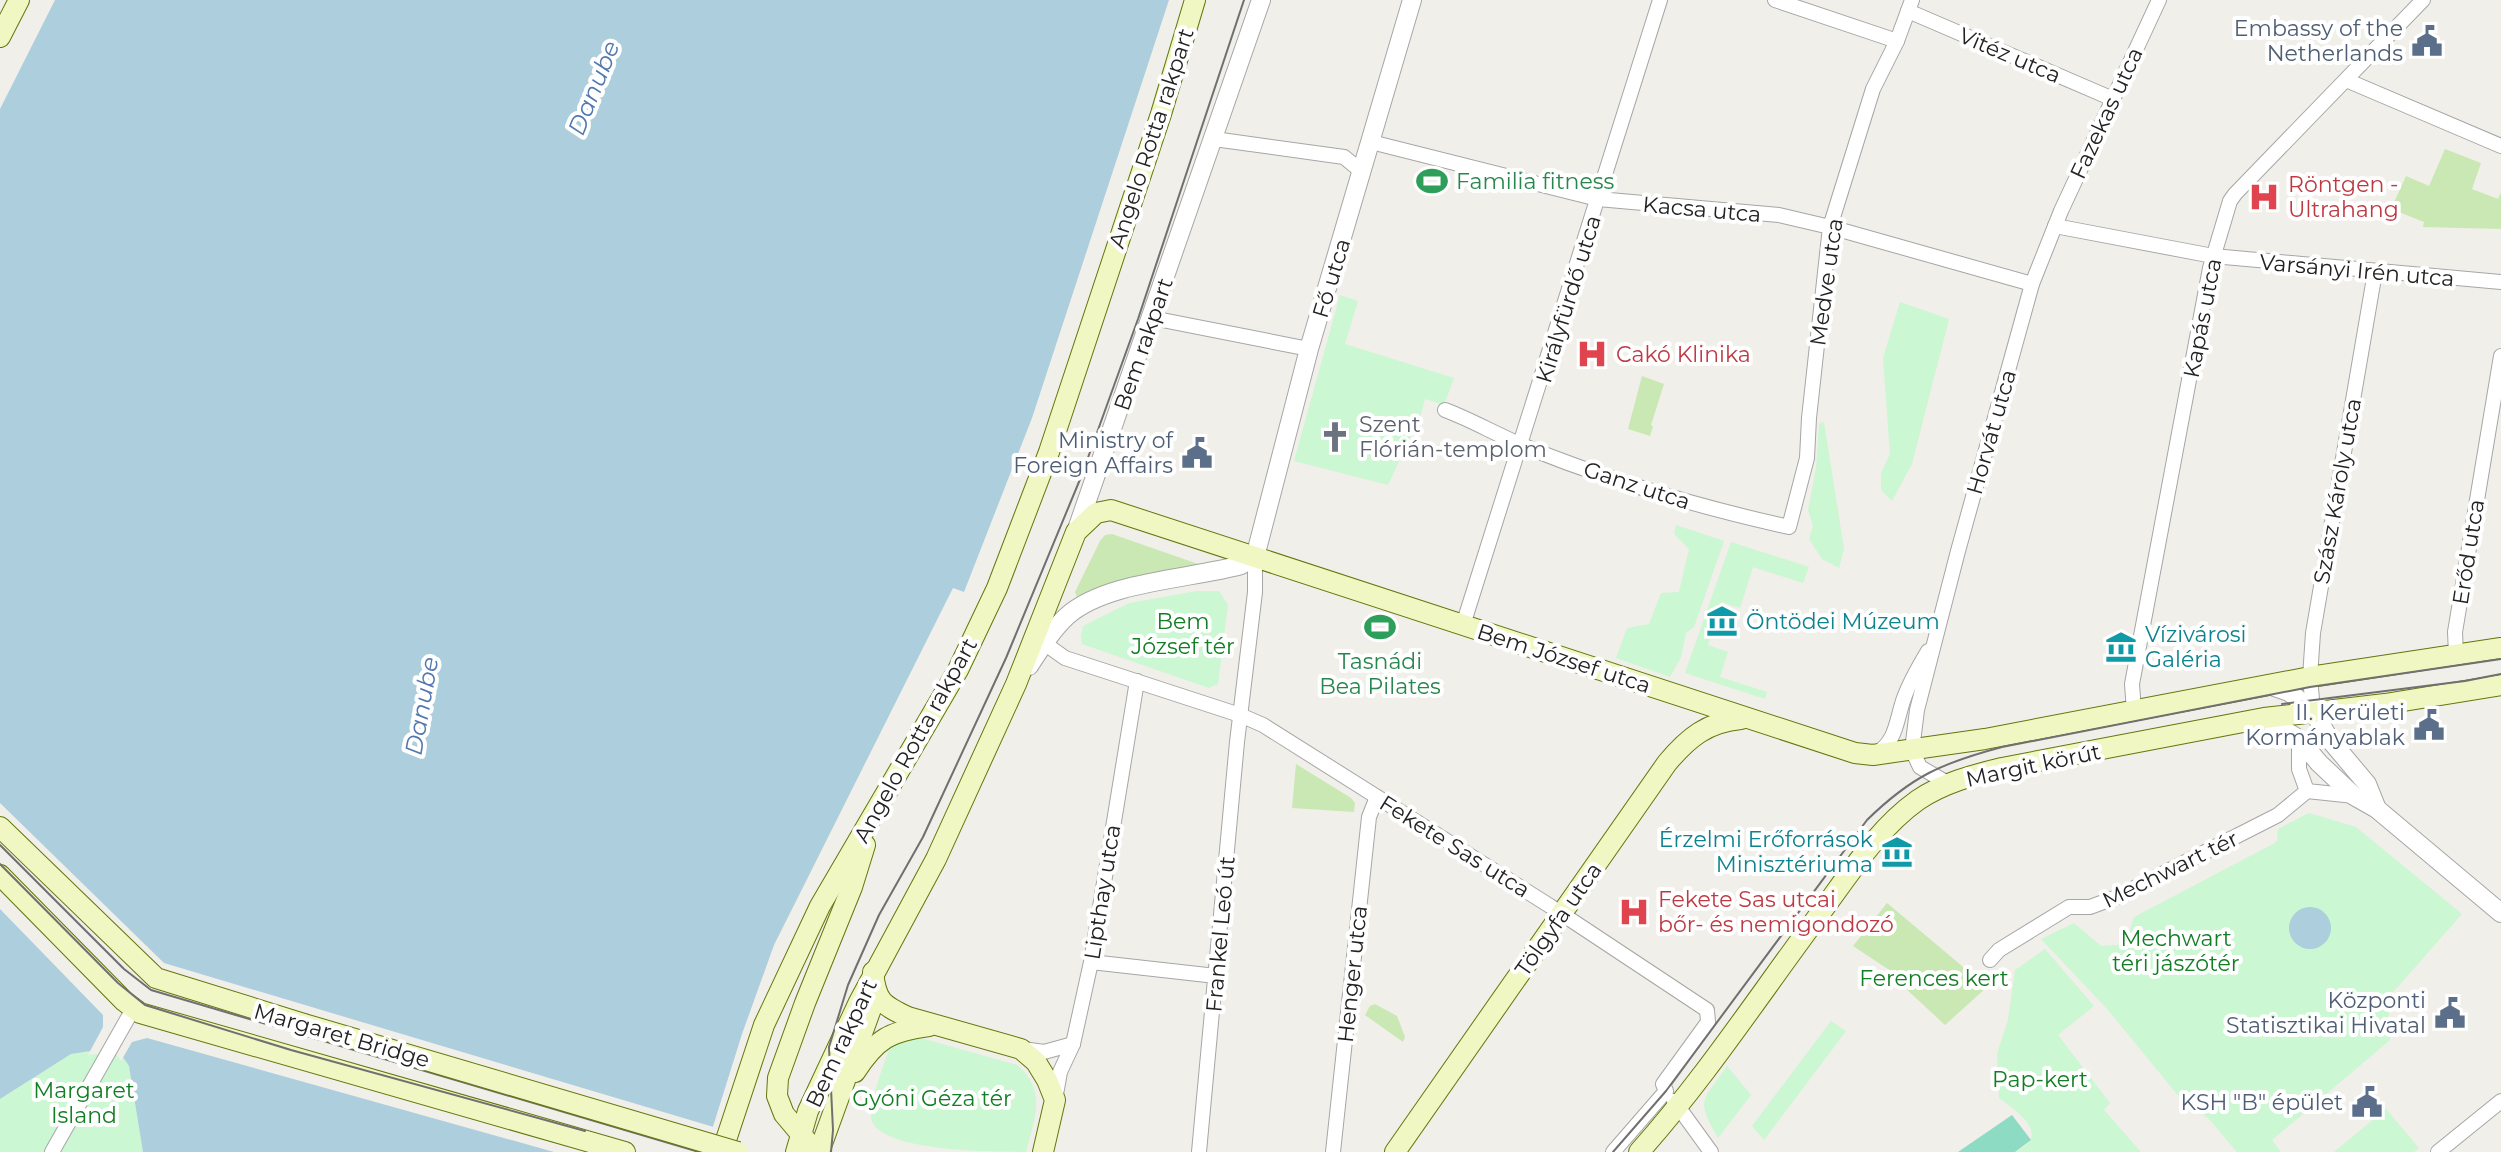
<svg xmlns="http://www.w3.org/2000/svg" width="2501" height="1152" font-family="Montserrat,sans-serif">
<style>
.grass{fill:#c9e8b3}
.park{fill:#cbf7d2}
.pitch{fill:#8ddbc3}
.water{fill:#adcedc}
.pier{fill:#f1efe9}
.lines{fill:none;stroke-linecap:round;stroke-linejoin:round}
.minor-casing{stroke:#a6a6a6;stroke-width:16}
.tertiary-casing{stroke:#a6a6a6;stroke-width:20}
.secondary-casing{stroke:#62770b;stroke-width:22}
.minor{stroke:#fff;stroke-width:14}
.tertiary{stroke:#fff;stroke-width:18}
.secondary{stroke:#f0f7c2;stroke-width:20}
.tram{stroke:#707070;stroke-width:2}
.secondary-bridge-casing{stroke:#62770b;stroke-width:22;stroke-linecap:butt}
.secondary-bridge{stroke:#f0f7c2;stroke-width:20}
.labels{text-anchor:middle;stroke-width:8;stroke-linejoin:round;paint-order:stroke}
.service-label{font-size:22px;fill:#4e5e75;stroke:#fff;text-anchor:end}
.street-label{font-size:22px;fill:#222;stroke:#fff}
.leisure-label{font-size:22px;fill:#27864d;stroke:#fff;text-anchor:start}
.health-label{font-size:22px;fill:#be3a42;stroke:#fff;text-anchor:start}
.worship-label{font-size:22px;fill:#5b616d;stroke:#fff;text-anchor:start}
.park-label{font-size:22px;fill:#127e24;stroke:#fff}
.culture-label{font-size:22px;fill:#0d838f;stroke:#fff;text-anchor:start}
.water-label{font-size:24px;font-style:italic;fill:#5278ae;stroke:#fff}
</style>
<rect width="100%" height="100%" fill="#f1efe9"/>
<g class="grass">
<path d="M2445,149L2481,163L2472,189L2498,199L2501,192V229L2423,227L2424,222L2391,209L2406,176L2429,186Z"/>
<path d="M1642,376L1664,384L1651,425L1653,427L1650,436L1628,429Z"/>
<path d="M1112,534L1201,565L1078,601L1075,592L1100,541L1105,535Z"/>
<path d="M1296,764L1351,798L1355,803L1354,812L1292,808Z"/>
<path d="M1887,903L1987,987L1945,1025L1903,986L1906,981L1853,946Z"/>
<path d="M1375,1004L1397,1016L1405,1037L1403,1042L1365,1015L1370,1006Z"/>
</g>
<g class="park">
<path d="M1340,295L1358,301L1345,344L1454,378L1444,405L1425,399L1421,414L1388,485L1294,461Z"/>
<path d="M1900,302L1949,319L1912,464L1892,501L1881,490V473L1890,454L1883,358Z"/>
<path d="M1824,422L1844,549L1839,568L1822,559L1809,539L1813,526L1808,510L1816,468L1819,424Z"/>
<path d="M1676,525L1724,541L1694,627L1686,633L1681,657L1670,677L1616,658L1627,628L1649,624L1661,593L1679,592L1689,549L1674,534Z"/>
<path d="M1731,542L1809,567L1803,583L1753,567L1740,608L1721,602L1708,645L1728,652L1720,677L1767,692L1765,699L1685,673Z"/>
<path d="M1197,591H1219L1228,605L1218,684L1209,688L1082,644L1081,636L1083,626L1129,603Z"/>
<path d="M2309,813L2356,827L2462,914L2388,998L2390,1040L2272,1140L2281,1152H2237L2209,1119L2194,1107L2190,1110L2108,1010L2041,939L2074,923L2101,946L2117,945L2127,940L2134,917L2273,844L2277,841L2278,829Z"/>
<path d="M2045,949L2094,1006L2058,1035L2110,1103L2104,1110L2141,1152H2015C2020,1149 2029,1144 2031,1139C2037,1123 2009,1106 1999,1098L1997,1054L2008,1020L2015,970Z"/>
<path d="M1831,1021L1846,1031L1764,1140L1752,1126Z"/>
<path d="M914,1036L1017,1065C1048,1091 1034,1119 1026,1152C994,1152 869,1152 871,1115C871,1098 885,1061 891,1044Z"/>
<path d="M117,1047L129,1066L143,1152H0V1099L71,1054Z"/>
<path d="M1727,1066L1751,1095L1718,1138C1695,1097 1703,1102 1727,1066Z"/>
<path d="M2386,1109L2419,1148L2414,1152H2334Z"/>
</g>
<path class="pitch" d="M2012,1115L2031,1140L2015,1152H1958Z"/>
<g class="water">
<path d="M55,0H1169L1032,418L964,592L953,588L774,945L742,1034L705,1152H143L129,1066L116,1047L71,1054L0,1099V109Z"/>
<circle cx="2310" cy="928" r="21"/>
</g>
<path class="pier" d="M0,803L164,963L717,1128L710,1152H554L147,1038L132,1042L121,1061L115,1052L88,1055L103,1027V1015L0,909Z"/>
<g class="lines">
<defs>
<g id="minor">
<path d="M1775,0L1897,41"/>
<path d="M1908,11L2113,99"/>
<path d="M2346,80L2501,146"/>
<path d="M1214,139L1344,157L1361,171"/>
<path d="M1371,142L1598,199L1779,215L1830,227L2032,284"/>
<path d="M2055,226L2213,256L2501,282"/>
<path d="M1152,318L1309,349"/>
<path d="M1445,410C1472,420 1497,435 1524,446C1610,481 1699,507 1789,527L1807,458L1809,418L1830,227L1873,89L1897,41L1912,0"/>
<path d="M1463,625L1660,0"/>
<path d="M1043,634L1044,643L1065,658L1240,715L1263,725L1550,906L1707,1010L1708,1022L1663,1084L1666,1091L1613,1152"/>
<path d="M2456,654L2455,632L2501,356"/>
<path d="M2134,711L2132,684L2210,268L2230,201L2235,194L2423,0"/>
<path d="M2313,711L2310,677L2313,633L2375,272"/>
<path d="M2299,739V769L2307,791L2354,796"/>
<path d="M1875,754C1897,742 1896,720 1904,698C1910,681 1919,666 1928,651"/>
<path d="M1949,784L1920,767L1912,750L1917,710L1958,551L2032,284L2061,211L2159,0"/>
<path d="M1990,960L1999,950L2069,907H2090L2117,897L2278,815L2307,791"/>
<path d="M1091,962L1216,976"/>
<path d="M1023,1049L1044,1052L1073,1044"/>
<path d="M1055,1100L1060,1072L1073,1044L1091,962L1137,681"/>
<path d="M1674,1101L1711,1152"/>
<path d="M52,1152L133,1009"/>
<path d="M1199,1152L1237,742L1255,592V557"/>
<path d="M1333,1152L1369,817L1377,797"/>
<path d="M2438,1152L2501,1101"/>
</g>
<g id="tertiary">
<path d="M1076,532L1261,0"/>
<path d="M1029,666C1040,649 1052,630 1067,616C1106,581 1191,579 1241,565L1255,557L1309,349L1412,0"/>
<path d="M2269,685L2289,692L2313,711L2330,740L2367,784L2377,809"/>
<path d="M2264,718L2299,739L2319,763L2354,796L2377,809L2501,913"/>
</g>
<g id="secondary">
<path d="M0,37L19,0"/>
<path d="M0,827L156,978L304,1024"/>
<path d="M0,875L124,1001L140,1013L625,1152"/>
<path d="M873,972C876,1001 882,1005 908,1017L1021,1049L1036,1062L1047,1080L1055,1100L1043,1152"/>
<path d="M855,1072C876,1039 890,1031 929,1026"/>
<path d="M722,1152L764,1025L820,906L958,670L997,588L1049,452L1161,114L1195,0"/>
<path d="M796,1152L808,1111L859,1002L936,859L1016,684L1076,532L1096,513L1111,510L1855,753L1873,755L1985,739L2310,677L2501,648"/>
<path d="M816,1152L784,1114L777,1096L778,1078L805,1003L852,887L865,845"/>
<path d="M819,1152L872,1006"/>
<path d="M1395,1152L1667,763C1688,738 1707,722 1741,719"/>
<path d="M1639,1152C1705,1078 1760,994 1819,915C1849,875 1877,829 1918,800C1943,783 1973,775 2002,768L2264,718L2385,704L2501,685"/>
</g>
</defs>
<use href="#minor" class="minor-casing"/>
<use href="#tertiary" class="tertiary-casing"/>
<use href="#secondary" class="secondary-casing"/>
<use href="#minor" class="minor"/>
<use href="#tertiary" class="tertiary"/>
<use href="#secondary" class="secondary"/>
<g class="tram">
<path d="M2282,704L2465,681L2501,674"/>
<path d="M0,845L124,969L151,990L699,1152"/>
<path d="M0,864L118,983L145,1005L291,1050L585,1131"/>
<path d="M831,1152L833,1130L829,1047L848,985L879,915L923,837L1006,658L1081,477L1138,319L1244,0"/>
<path d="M1613,1152L1666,1091L1867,820C1912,776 1942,763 2002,747L2310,687L2501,659"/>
</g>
<defs>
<path id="secondary-bridge" d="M304,1024L738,1152"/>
</defs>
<use href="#secondary-bridge" class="secondary-bridge-casing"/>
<use href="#secondary-bridge" class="secondary-bridge"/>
</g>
<defs>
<symbol id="civic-bare" viewBox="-9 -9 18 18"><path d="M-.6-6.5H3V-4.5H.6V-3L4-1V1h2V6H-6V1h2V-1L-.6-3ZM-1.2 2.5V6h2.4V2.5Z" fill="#5c6f8a" stroke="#fff" stroke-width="2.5" paint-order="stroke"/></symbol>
<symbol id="stadium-bare" viewBox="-9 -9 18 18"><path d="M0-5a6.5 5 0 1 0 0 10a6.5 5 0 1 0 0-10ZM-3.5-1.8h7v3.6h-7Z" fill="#2e9e5b" stroke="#fff" stroke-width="2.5" paint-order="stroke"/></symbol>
<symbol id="hospital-bare" viewBox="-9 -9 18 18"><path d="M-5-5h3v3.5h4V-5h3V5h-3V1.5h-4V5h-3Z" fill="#e0444e" stroke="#fff" stroke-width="2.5" paint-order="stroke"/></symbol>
<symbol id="church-bare" viewBox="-9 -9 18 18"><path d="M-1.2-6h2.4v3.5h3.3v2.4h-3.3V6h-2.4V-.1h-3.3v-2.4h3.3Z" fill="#6b7280" stroke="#fff" stroke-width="2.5" paint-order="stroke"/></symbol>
<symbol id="museum-bare" viewBox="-9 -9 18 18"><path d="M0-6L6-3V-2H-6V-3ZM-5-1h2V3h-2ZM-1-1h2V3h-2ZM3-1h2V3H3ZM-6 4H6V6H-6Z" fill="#0f9aa8" stroke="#fff" stroke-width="2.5" paint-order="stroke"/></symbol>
</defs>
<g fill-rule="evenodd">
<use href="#civic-bare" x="2405" y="19" width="44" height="44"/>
<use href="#stadium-bare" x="1410" y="159" width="44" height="44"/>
<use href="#hospital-bare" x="2242" y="175" width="44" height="44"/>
<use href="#hospital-bare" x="1570" y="332" width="44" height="44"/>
<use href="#church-bare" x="1313" y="415" width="44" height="44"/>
<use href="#civic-bare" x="1175" y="431" width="44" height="44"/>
<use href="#museum-bare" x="1700" y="599" width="44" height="44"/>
<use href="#stadium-bare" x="1358" y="605" width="44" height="44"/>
<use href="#museum-bare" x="2099" y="625" width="44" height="44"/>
<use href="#civic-bare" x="2407" y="703" width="44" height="44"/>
<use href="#museum-bare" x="1875" y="830" width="44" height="44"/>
<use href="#hospital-bare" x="1612" y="890" width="44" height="44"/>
<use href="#civic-bare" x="2428" y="991" width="44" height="44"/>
<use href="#civic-bare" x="2345" y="1080" width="44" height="44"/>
</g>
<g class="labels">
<g class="service-label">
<text x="2403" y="36">Embassy of the<tspan x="2403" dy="25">Netherlands</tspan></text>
<text x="1173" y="448">Ministry of<tspan x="1173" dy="25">Foreign Affairs</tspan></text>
<text x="2405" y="720">II. Kerületi<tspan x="2405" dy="25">Kormányablak</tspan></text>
<text x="2426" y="1008">Központi<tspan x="2426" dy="25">Statisztikai Hivatal</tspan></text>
<text x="2343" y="1110">KSH "B" épület</text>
</g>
<g class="street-label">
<text transform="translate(2010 55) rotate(23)" y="8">Vitéz utca</text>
<text transform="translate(2106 113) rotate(-65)" y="8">Fazekas utca</text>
<text transform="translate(1151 138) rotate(-72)" y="8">Angelo Rotta rakpart</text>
<text transform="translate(1702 209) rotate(5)" y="8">Kacsa utca</text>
<text transform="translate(2357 270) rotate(5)" y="8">Varsányi Irén utca</text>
<text transform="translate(1331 278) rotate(-73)" y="8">Fő utca</text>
<text transform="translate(1826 282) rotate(-82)" y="8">Medve utca</text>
<text transform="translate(1568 299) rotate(-73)" y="8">Királyfürdő utca</text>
<text transform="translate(2202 318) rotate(-79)" y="8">Kapás utca</text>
<text transform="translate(1143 344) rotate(-71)" y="8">Bem rakpart</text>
<text transform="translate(1991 432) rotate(-74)" y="8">Horvát utca</text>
<text transform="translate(1637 485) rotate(18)" y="8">Ganz utca</text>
<text transform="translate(2337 491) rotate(-80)" y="8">Szász Károly utca</text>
<text transform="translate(2468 552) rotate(-81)" y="8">Erőd utca</text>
<text transform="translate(1564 658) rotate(18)" y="8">Bem József utca</text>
<text transform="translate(915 740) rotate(-61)" y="8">Angelo Rotta rakpart</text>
<text transform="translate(2033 765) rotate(-12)" y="8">Margit körút</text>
<text transform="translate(1455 846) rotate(32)" y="8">Fekete Sas utca</text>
<text transform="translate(2170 869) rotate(-26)" y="8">Mechwart tér</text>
<text transform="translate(1102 892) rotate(-81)" y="8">Lipthay utca</text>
<text transform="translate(1558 919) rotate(-55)" y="8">Tölgyfa utca</text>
<text transform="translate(1220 934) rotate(-85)" y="8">Frankel Leó út</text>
<text transform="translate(1352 974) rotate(-84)" y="8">Henger utca</text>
<text transform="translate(342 1035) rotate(16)" y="8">Margaret Bridge</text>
<text transform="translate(841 1043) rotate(-65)" y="8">Bem rakpart</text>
</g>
<g class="leisure-label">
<text x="1456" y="189">Familia fitness</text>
<text x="1380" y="669" text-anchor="middle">Tasnádi<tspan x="1380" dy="25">Bea Pilates</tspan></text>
</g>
<g class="health-label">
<text x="2288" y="192">Röntgen -<tspan x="2288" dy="25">Ultrahang</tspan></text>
<text x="1616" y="362">Cakó Klinika</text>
<text x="1658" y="907">Fekete Sas utcai<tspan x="1658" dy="25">bőr- és nemigondozó</tspan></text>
</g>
<g class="worship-label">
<text x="1359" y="432">Szent<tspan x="1359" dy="25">Flórián-templom</tspan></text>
</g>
<g class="park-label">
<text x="1183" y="629">Bem<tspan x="1183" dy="25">József tér</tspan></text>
<text x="2176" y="946">Mechwart<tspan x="2176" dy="25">téri jászótér</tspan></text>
<text x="1934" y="986">Ferences kert</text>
<text x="2040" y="1087">Pap-kert</text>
<text x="84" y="1098">Margaret<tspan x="84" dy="25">Island</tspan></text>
<text x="932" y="1106">Gyóni Géza tér</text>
</g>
<g class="culture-label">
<text x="1746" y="629">Öntödei Múzeum</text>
<text x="2145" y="642">Vízivárosi<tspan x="2145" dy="25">Galéria</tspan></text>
<text x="1873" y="847" text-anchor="end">Érzelmi Erőforrások<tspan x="1873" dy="25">Minisztériuma</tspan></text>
</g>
<g class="water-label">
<text transform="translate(594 88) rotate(-68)" y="8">Danube</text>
<text transform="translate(422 706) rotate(-80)" y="8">Danube</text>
</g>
</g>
</svg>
